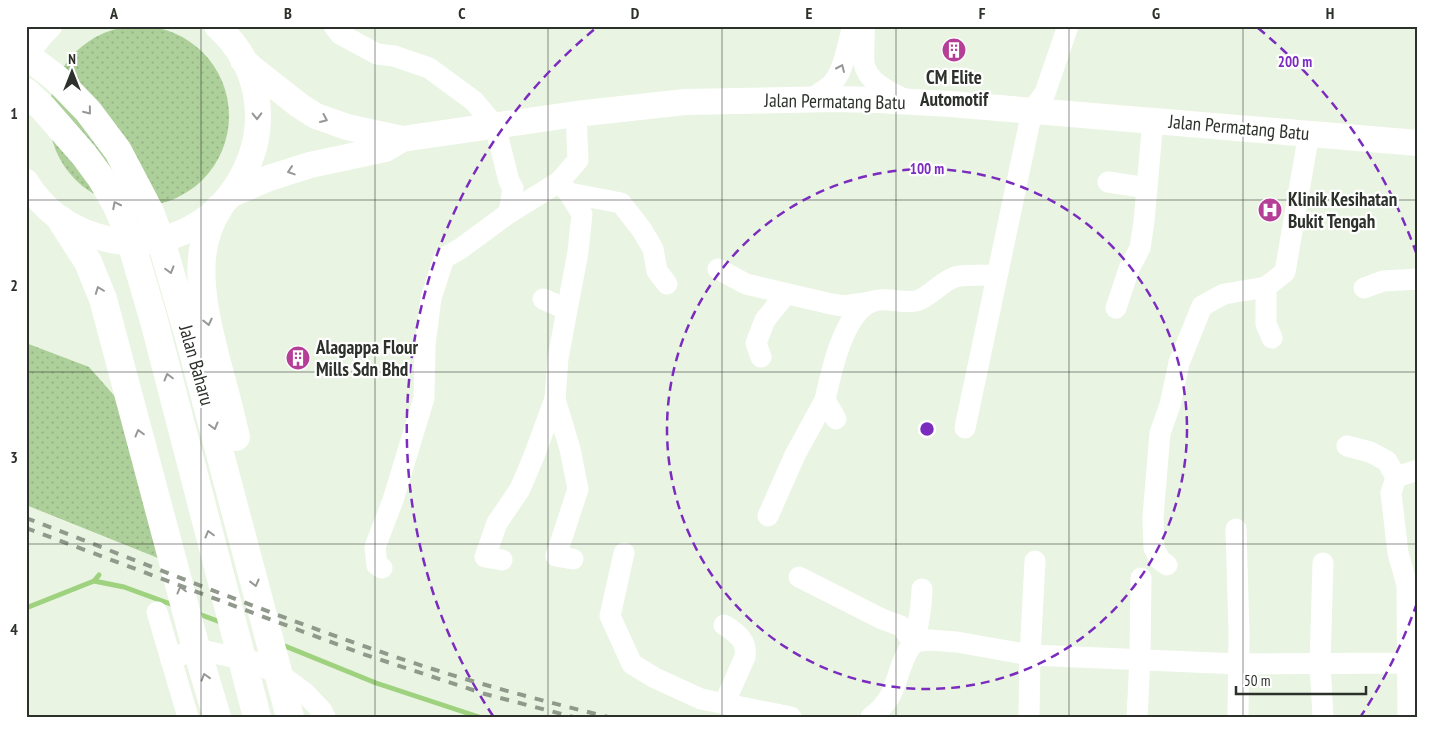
<svg xmlns="http://www.w3.org/2000/svg" width="1444" height="743" font-family="'PT Sans Narrow',sans-serif">
<style>
.grass{fill:url(#grass-dots)}
.lines{fill:none;stroke-linecap:round;stroke-linejoin:round}
.stream{stroke:#9fd27f;stroke-width:5}
.minor{stroke:#fff;stroke-width:21}
.major{stroke:#fff;stroke-width:26}
.highway{stroke:#fff;stroke-width:28}
.rail{stroke:#91998c;stroke-width:4;stroke-dasharray:9 9;stroke-linecap:butt}
.oneway{stroke:#969895}
.grid{fill:none;stroke:#2d312b;stroke-width:1;stroke-opacity:0.55}
.ring{fill:none;stroke:#7b2cbf;stroke-width:2.5;stroke-dasharray:9 6}
.labels{text-anchor:middle;stroke-width:4.5;stroke-linejoin:round;paint-order:stroke}
.poi-label{font-size:19px;font-weight:bold;fill:#2d312b;stroke:#fff;text-anchor:start}
.street-label{font-size:19px;fill:#2d312b;stroke:#fff}
.centre{fill:#7b2cbf;stroke:#fff;stroke-width:2.5}
.ring-label{font-size:15px;text-anchor:middle;font-weight:bold;fill:#7b2cbf;stroke:#fff;stroke-width:4.5;stroke-linejoin:round;paint-order:stroke}
.neatline{fill:none;stroke:#2d312b;stroke-width:2}
.grid-label{font-size:16px;text-anchor:middle;font-weight:bold;fill:#2d312b}
</style>
<defs>
<pattern id="grass-dots" width="8" height="8" patternUnits="userSpaceOnUse" patternTransform="scale(1.25)"><rect width="8" height="8" fill="#adcf99"/><path d="M2 2h.1M6 6h.1" fill="none" stroke="#95b284" stroke-width="1.8" stroke-linecap="round"/></pattern>
</defs>
<rect width="100%" height="100%" fill="#e9f4e2"/>
<g class="grass">
<circle cx="139" cy="116" r="90"/>
<path d="M26,343L89,367L118,400L163,560L26,505Z"/>
</g>
<g class="lines">
<g class="stream">
<path d="M94,581L124,587L176,606"/>
<path d="M26,608L94,581L99,575"/>
<path d="M196,613L223,623"/>
<path d="M280,644L376,683L479,717"/>
</g>
<g class="minor">
<path d="M334,26L340,34L377,54L394,56L429,68L474,101L495,126L509,181L513,188L509,213"/>
<path d="M864,26C865,38 863,50 864,63C867,83 892,93 908,101"/>
<path d="M812,99C818,94 825,90 831,85C845,70 847,45 853,26"/>
<path d="M559,182L569,193L582,214L578,252L558,358L555,399L570,449L578,489L556,556L573,559"/>
<path d="M1108,182L1147,188"/>
<path d="M569,193L621,203L642,230L653,249L657,271L667,284"/>
<path d="M718,269L746,284L831,304L844,306L871,302"/>
<path d="M1364,288L1383,281L1418,279"/>
<path d="M543,299L566,309"/>
<path d="M1116,308L1129,269L1140,248L1144,221L1153,120"/>
<path d="M1272,338L1266,324V287L1285,272L1309,133"/>
<path d="M761,357L756,343L765,320L786,294"/>
<path d="M836,419L825,400C831,373 843,314 871,302C885,296 902,304 916,301C929,298 942,281 955,277C964,274 987,276 997,275"/>
<path d="M965,428L1032,111L1045,93L1068,26"/>
<path d="M1347,446L1370,452L1387,461L1396,477L1391,493L1398,553L1407,585L1408,717"/>
<path d="M1396,477L1418,470"/>
<path d="M768,516L795,455L825,400"/>
<path d="M1236,529L1239,632L1238,717"/>
<path d="M624,553L610,616L632,664L655,678L701,699L791,717"/>
<path d="M502,560L485,557L497,523L520,489L534,456L555,399"/>
<path d="M1323,563L1320,664L1323,717"/>
<path d="M1167,565L1160,560L1154,548L1153,517L1160,433L1170,405L1179,363L1202,306L1224,294L1266,287"/>
<path d="M382,568L377,565L375,547L393,500L424,398L425,345L431,298L444,258L460,249L509,213L559,182L578,160L576,114"/>
<path d="M799,577L882,619L901,626L913,642"/>
<path d="M157,612L188,717"/>
<path d="M724,625C737,633 748,641 745,657L724,704"/>
<path d="M913,642L929,640L957,642L1030,655L1239,664L1418,663"/>
<path d="M171,660L187,652L201,650L255,662L286,679L305,693L322,711L325,717"/>
<path d="M871,717C897,697 893,683 905,657C907,652 910,648 913,643C918,631 922,602 922,589"/>
<path d="M1029,717L1030,655L1035,561"/>
<path d="M1137,717L1140,659L1141,578"/>
</g>
<g class="major">
<path d="M26,54L41,34L49,26"/>
<path d="M243,60L253,69L300,106L316,116L347,127L402,139L576,114L685,102L833,99L878,100L950,104L1418,143"/>
<path d="M26,182C42,208 67,227 96,236C222,276 315,115 217,26"/>
<path d="M232,194L269,178L310,165L385,149L402,139"/>
</g>
<g class="highway">
<path d="M26,55L57,79L88,111L118,151L150,212L162,244L189,337L290,717"/>
<path d="M26,92L43,108L84,155L101,178L116,204L128,232L154,321L257,717"/>
<path d="M219,208C188,253 205,314 217,363C224,387 230,412 236,437"/>
<path d="M61,220L88,262L103,299L193,637L217,717"/>
</g>
<g class="rail">
<path d="M26,518C159,569 291,623 426,667C486,686 547,702 608,717"/>
<path d="M26,528L363,654L485,694L573,717"/>
</g>
</g>
<defs><path id="oneway-chevron" d="M-2-3.5L2.5 0L-2 3.5" fill="none" stroke-width="1.6" stroke-linecap="round" stroke-linejoin="round" transform="scale(1.25)"/></defs>
<g class="oneway">
<use href="#oneway-chevron" transform="translate(841 68) rotate(-66)"/>
<use href="#oneway-chevron" transform="translate(88 111) rotate(51)"/>
<use href="#oneway-chevron" transform="translate(257 116) rotate(89)"/>
<use href="#oneway-chevron" transform="translate(324 119) rotate(24)"/>
<use href="#oneway-chevron" transform="translate(291 171) rotate(162)"/>
<use href="#oneway-chevron" transform="translate(116 205) rotate(-117)"/>
<use href="#oneway-chevron" transform="translate(170 270) rotate(74)"/>
<use href="#oneway-chevron" transform="translate(99 290) rotate(-111)"/>
<use href="#oneway-chevron" transform="translate(208 322) rotate(77)"/>
<use href="#oneway-chevron" transform="translate(168 377) rotate(-105)"/>
<use href="#oneway-chevron" transform="translate(214 426) rotate(75)"/>
<use href="#oneway-chevron" transform="translate(139 433) rotate(-105)"/>
<use href="#oneway-chevron" transform="translate(209 534) rotate(-105)"/>
<use href="#oneway-chevron" transform="translate(255 583) rotate(76)"/>
<use href="#oneway-chevron" transform="translate(181 590) rotate(-105)"/>
<use href="#oneway-chevron" transform="translate(205 677) rotate(-107)"/>
</g>
<path class="grid" d="M201,26V717M375,26V717M548,26V717M722,26V717M896,26V717M1069,26V717M1243,26V717M26,200H1418M26,372H1418M26,544H1418"/>
<g class="ring">
<circle cx="927" cy="429" r="260"/>
<path d="M1417 603A520 520 0 0 1 1361 716M493 716A520 520 0 0 1 596 28M1258 28A520 520 0 0 1 1417 255"/>
</g>
<defs>
<symbol id="building-disc" viewBox="-11 -11 22 22"><circle r="9.5" fill="#b53f97" stroke="#fff"/><path d="M-4-6H4V6H1V3H-1V6H-4ZM-2.5-4.3h1.7v1.8h-1.7ZM.8-4.3h1.7v1.8H.8ZM-2.5-1h1.7V.8h-1.7ZM.8-1h1.7V.8H.8Z" fill="#fff"/></symbol>
<symbol id="hospital-disc" viewBox="-11 -11 22 22"><circle r="9.5" fill="#b53f97" stroke="#fff"/><path d="M-5-5h3v3.5h4V-5h3V5h-3V1.5h-4V5h-3Z" fill="#fff"/></symbol>
</defs>
<g fill-rule="evenodd">
<use href="#building-disc" x="940" y="36" width="28" height="28"/>
<use href="#hospital-disc" x="1256" y="196" width="28" height="28"/>
<use href="#building-disc" x="284" y="344" width="28" height="28"/>
</g>
<g class="labels">
<g class="poi-label">
<text x="954" y="84" text-anchor="middle">CM Elite<tspan x="954" dy="22">Automotif</tspan></text>
<text x="1288" y="206">Klinik Kesihatan<tspan x="1288" dy="22">Bukit Tengah</tspan></text>
<text x="316" y="354">Alagappa Flour<tspan x="316" dy="22">Mills Sdn Bhd</tspan></text>
</g>
<g class="street-label">
<text transform="translate(835 101) rotate(1)" y="7">Jalan Permatang Batu</text>
<text transform="translate(1239 127) rotate(5)" y="7">Jalan Permatang Batu</text>
<text transform="translate(197 365) rotate(74)" y="7">Jalan Baharu</text>
</g>
</g>
<circle cx="927" cy="429" r="8" class="centre"/>
<g class="ring-label">
<text x="1295" y="67">200 m</text>
<text x="927" y="174">100 m</text>
</g>
<rect width="1444" height="743" fill="none" stroke="#ffffff" stroke-width="55"/>
<g transform="translate(72 72)" stroke="#ffffff" stroke-width="4" paint-order="stroke">
<path d="M0-4L9 19L0 12L-9 19Z" fill="#2d312b"/>
<text y="-8" font-size="14" font-weight="bold" text-anchor="middle" fill="#2d312b">N</text>
</g>
<path d="M1236 686v8h130v-8" fill="none" stroke="#2d312b" stroke-width="2.5"/>
<text x="1244" y="686" font-size="15" fill="#2d312b" stroke="#ffffff" stroke-width="4" paint-order="stroke">50 m</text>
<rect x="28" y="28" width="1388" height="688" class="neatline"/>
<g class="grid-label">
<text x="114" y="19">A</text>
<text x="288" y="19">B</text>
<text x="462" y="19">C</text>
<text x="635" y="19">D</text>
<text x="809" y="19">E</text>
<text x="982" y="19">F</text>
<text x="1156" y="19">G</text>
<text x="1330" y="19">H</text>
<text x="14" y="119">1</text>
<text x="14" y="291">2</text>
<text x="14" y="463">3</text>
<text x="14" y="635">4</text>
</g>
</svg>
